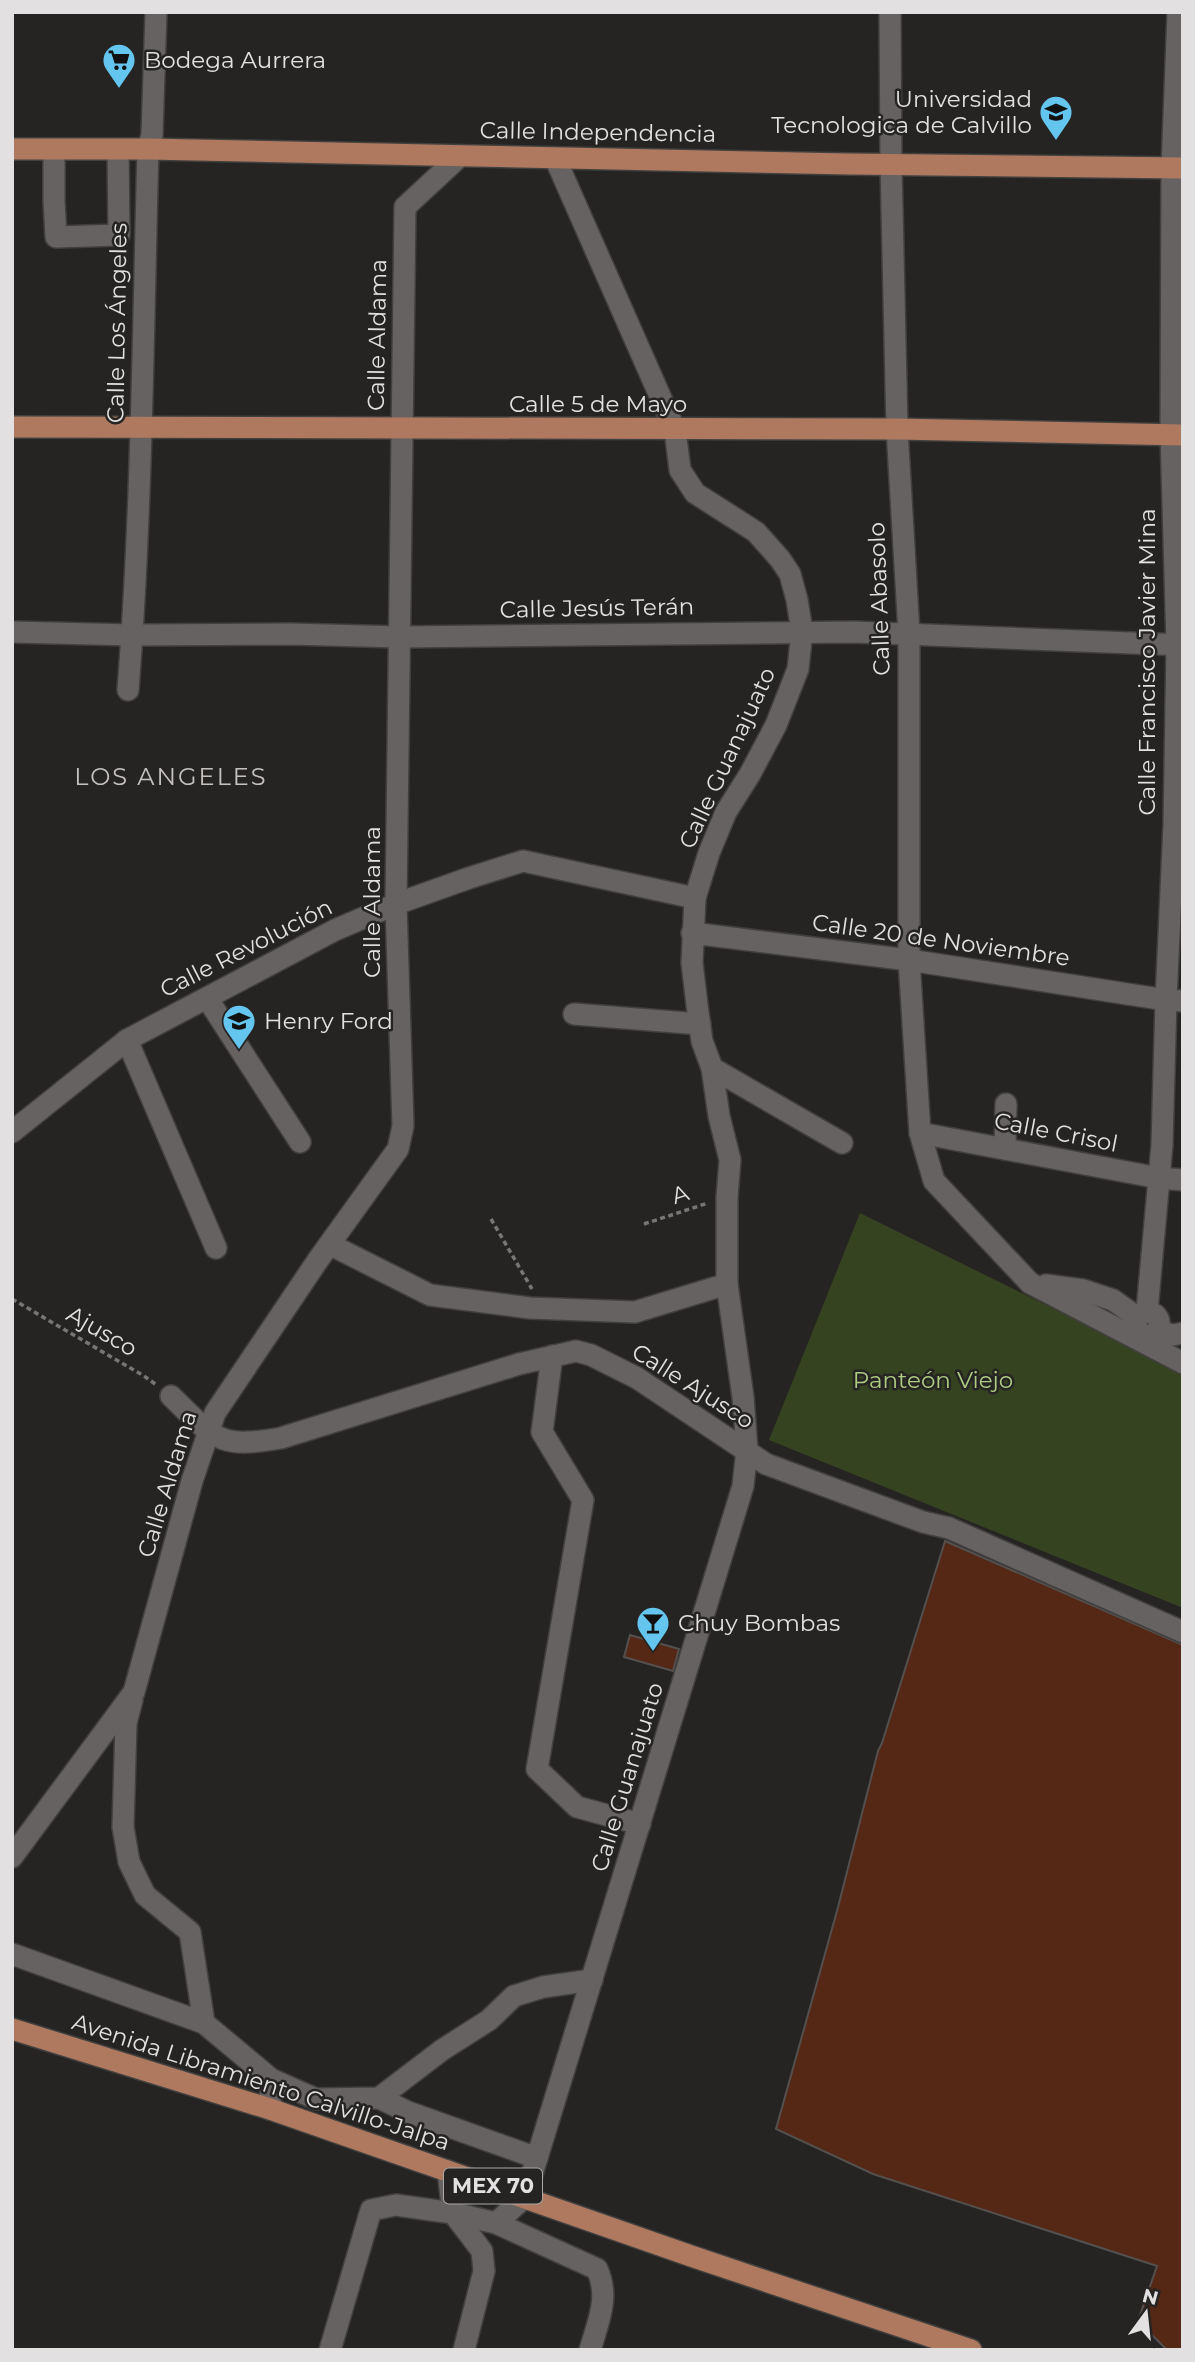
<svg xmlns="http://www.w3.org/2000/svg" width="1195" height="2362" font-family="Montserrat,sans-serif">
<style>
.green{fill:#364320}
.building{fill:#542815;stroke:#53504f;stroke-width:2}
.lines{fill:none;stroke-linecap:round;stroke-linejoin:round}
.minor-casing{stroke:#42403f;stroke-width:24}
.major-casing{stroke:#42403f;stroke-width:24}
.path{stroke:#787675;stroke-width:3.5;stroke-dasharray:5 3.5;stroke-linecap:butt}
.minor{stroke:#656261;stroke-width:21}
.major{stroke:#ae795f;stroke-width:21}
.labels{text-anchor:middle;stroke-width:5;stroke-linejoin:round;paint-order:stroke}
.shield{fill:#262423;stroke:#aaa8a7;stroke-width:2}
.shield-label{font-size:21px;font-weight:bold;fill:#e2e0e0}
.poi-label{font-size:23px;fill:#e2e0e0;stroke:#262423;text-anchor:start}
.street-label{font-size:23px;fill:#e2e0e0;stroke:#262423}
.park-label{font-size:23px;fill:#adcb81;stroke:#262423}
.neighbourhood-label{font-size:24px;letter-spacing:2px;fill:#c4c1bf;stroke:#262423}
</style>
<rect width="100%" height="100%" fill="#262423"/>
<path class="green" d="M860,1213L1183,1373V1608L769,1440Z"/>
<g class="building">
<path d="M945,1541L1183,1645V2350H1167L1138,2321L1157,2266L873,2174L776,2129L837,1911L878,1751L882,1743Z"/>
<path d="M630,1635L679,1649L673,1671L624,1657Z"/>
</g>
<g class="lines">
<defs>
<g id="minor">
<path d="M890,12L891,164L897,429L909,633V960L920,1133L934,1181L1030,1283L1183,1363"/>
<path d="M54,149V201L56,237L119,235L118,149"/>
<path d="M12,632L133,635L291,634L400,637L853,632L1183,645"/>
<path d="M128,690C142,510 143,329 148,149L152,135L156,12"/>
<path d="M692,933L909,960L1166,1000L1183,1001"/>
<path d="M207,998L300,1142"/>
<path d="M574,1014L700,1024"/>
<path d="M127,1040L216,1248"/>
<path d="M712,1068L842,1143"/>
<path d="M12,1132L127,1040L335,930L396,904L469,878L523,861L695,898"/>
<path d="M920,1133L1159,1178L1183,1180"/>
<path d="M1005,1149L1006,1104"/>
<path d="M331,1245L430,1295L530,1308L635,1312L727,1284"/>
<path d="M1046,1285L1083,1290L1113,1300L1137,1317"/>
<path d="M1147,1311L1162,1145L1166,1000L1174,825L1177,645L1171,434L1172,168L1178,12"/>
<path d="M1157,1331C1162,1321 1158,1314 1147,1311L1137,1317C1133,1332 1144,1341 1157,1331L1173,1335L1183,1333"/>
<path d="M552,1356L542,1432L583,1500L537,1769L577,1807L640,1824"/>
<path d="M171,1396C215,1439 218,1449 281,1438L519,1364L576,1351L591,1355L637,1378L766,1464L923,1522L949,1528L1183,1632"/>
<path d="M132,1700L126,1723L123,1827L129,1862L145,1895L190,1932L204,2023L271,2079L270,2109"/>
<path d="M12,1857L134,1692L192,1481L215,1413L318,1260L398,1149L403,1126L396,904L405,207L460,156"/>
<path d="M12,1954L204,2023"/>
<path d="M271,2079L316,2099L379,2098L442,2050L489,2020L514,1996L543,1987L592,1980"/>
<path d="M379,2098L408,2112L537,2158"/>
<path d="M448,2171L453,2213L482,2251L484,2271L464,2350"/>
<path d="M496,2223L597,2269C610,2297 598,2322 590,2350"/>
<path d="M330,2350L371,2210L396,2205L453,2213L496,2223L525,2197L743,1486L747,1449L743,1397L727,1284V1197L730,1160L719,1116L712,1068L702,1041L697,1005L692,963L695,898L709,853L726,812L750,774L776,725L798,669L802,631L797,600L790,574L780,559L756,532L695,493L680,470L675,430L555,158"/>
</g>
<g id="major">
<path d="M12,149H148L849,164L1183,168"/>
<path d="M12,427L897,429L1183,435"/>
<path d="M12,2029L270,2109L694,2257L971,2350"/>
</g>
</defs>
<use href="#minor" class="minor-casing"/>
<use href="#major" class="major-casing"/>
<g class="path">
<path d="M491,1219L532,1289"/>
<path d="M644,1224L708,1203"/>
<path d="M12,1299L144,1376L158,1386"/>
</g>
<use href="#minor" class="minor"/>
<use href="#major" class="major"/>
</g>
<defs>
<symbol id="supermarket-pin" viewBox="-11 -11 22 30"><path d="M0 17L-7.5 6A9.5 9.5 0 1 1 7.5 6Z" fill="#64c5ee" stroke="#262423"/><path d="M-6-5.5h2.5l.6 2H6L4.5 2H-2.5L-4.4-4H-6ZM-1.5 3.2a1.3 1.3 0 1 0 .1 0ZM3 3.2a1.3 1.3 0 1 0 .1 0Z" fill="#111"/></symbol>
<symbol id="university-pin" viewBox="-11 -11 22 30"><path d="M0 17L-7.5 6A9.5 9.5 0 1 1 7.5 6Z" fill="#64c5ee" stroke="#262423"/><path d="M0-5L7-2L0 1L-7-2ZM-4 1L0 2.5L4 1V4Q0 6-4 4Z" fill="#111"/></symbol>
<symbol id="school-pin" viewBox="-11 -11 22 30"><path d="M0 17L-7.5 6A9.5 9.5 0 1 1 7.5 6Z" fill="#64c5ee" stroke="#262423"/><path d="M0-5L7-2L0 1L-7-2ZM-4 1L0 2.5L4 1V4Q0 6-4 4Z" fill="#111"/></symbol>
<symbol id="bar-pin" viewBox="-11 -11 22 30"><path d="M0 17L-7.5 6A9.5 9.5 0 1 1 7.5 6Z" fill="#64c5ee" stroke="#262423"/><path d="M-6-5H6L.8 .8V4.5H3.5V6h-7V4.5H-.8V.8Z" fill="#111"/></symbol>
</defs>
<g fill-rule="evenodd">
<use href="#supermarket-pin" x="100" y="41" width="38" height="52"/>
<use href="#university-pin" x="1037" y="93" width="38" height="52"/>
<use href="#school-pin" x="220" y="1002" width="38" height="52"/>
<use href="#bar-pin" x="634" y="1604" width="38" height="52"/>
</g>
<g class="labels">
<rect class="shield" x="444" y="2168.5" width="98" height="35" rx="5"/>
<g class="shield-label">
<text x="493" y="2193">MEX 70</text>
</g>
<g class="poi-label">
<text x="144" y="68">Bodega Aurrera</text>
<text x="1032" y="107" text-anchor="end">Universidad<tspan x="1032" dy="26">Tecnologica de Calvillo</tspan></text>
<text x="264" y="1029">Henry Ford</text>
<text x="678" y="1631">Chuy Bombas</text>
</g>
<g class="street-label">
<text transform="translate(598 132) rotate(1)" y="8">Calle Independencia</text>
<text transform="translate(117 323) rotate(-89)" y="8">Calle Los Ángeles</text>
<text transform="translate(377 335) rotate(-89)" y="8">Calle Aldama</text>
<text x="598" y="412">Calle 5 de Mayo</text>
<text transform="translate(879 599) rotate(-92)" y="8">Calle Abasolo</text>
<text transform="translate(597 608) rotate(-1)" y="8">Calle Jesús Terán</text>
<text transform="translate(1147 662) rotate(-90)" y="8">Calle Francisco Javier Mina</text>
<text transform="translate(727 758) rotate(-65)" y="8">Calle Guanajuato</text>
<text transform="translate(372 902) rotate(-90)" y="8">Calle Aldama</text>
<text transform="translate(941 940) rotate(8)" y="8">Calle 20 de Noviembre</text>
<text transform="translate(246 948) rotate(-27)" y="8">Calle Revolución</text>
<text transform="translate(1056 1132) rotate(11)" y="8">Calle Crisol</text>
<text transform="translate(680 1194) rotate(-18)" y="8">A</text>
<text transform="translate(102 1331) rotate(30)" y="8">Ajusco</text>
<text transform="translate(693 1386) rotate(32)" y="8">Calle Ajusco</text>
<text transform="translate(167 1484) rotate(-73)" y="8">Calle Aldama</text>
<text transform="translate(627 1777) rotate(-73)" y="8">Calle Guanajuato</text>
<text transform="translate(261 2082) rotate(18)" y="8">Avenida Libramiento Calvillo-Jalpa</text>
</g>
<g class="park-label">
<text x="933" y="1388">Panteón Viejo</text>
</g>
<g class="neighbourhood-label">
<text x="171" y="785">LOS ANGELES</text>
</g>
</g>
<rect width="1195" height="2362" fill="none" stroke="#e2e0e0" stroke-width="28"/>
<g transform="translate(1146 2313) rotate(15)" stroke="#262423" stroke-width="5" paint-order="stroke">
<path d="M0-5L12 26L0 18L-12 26Z" fill="#e2e0e0"/>
<text y="-10" font-size="19" font-weight="bold" text-anchor="middle" fill="#e2e0e0">N</text>
</g>
</svg>
